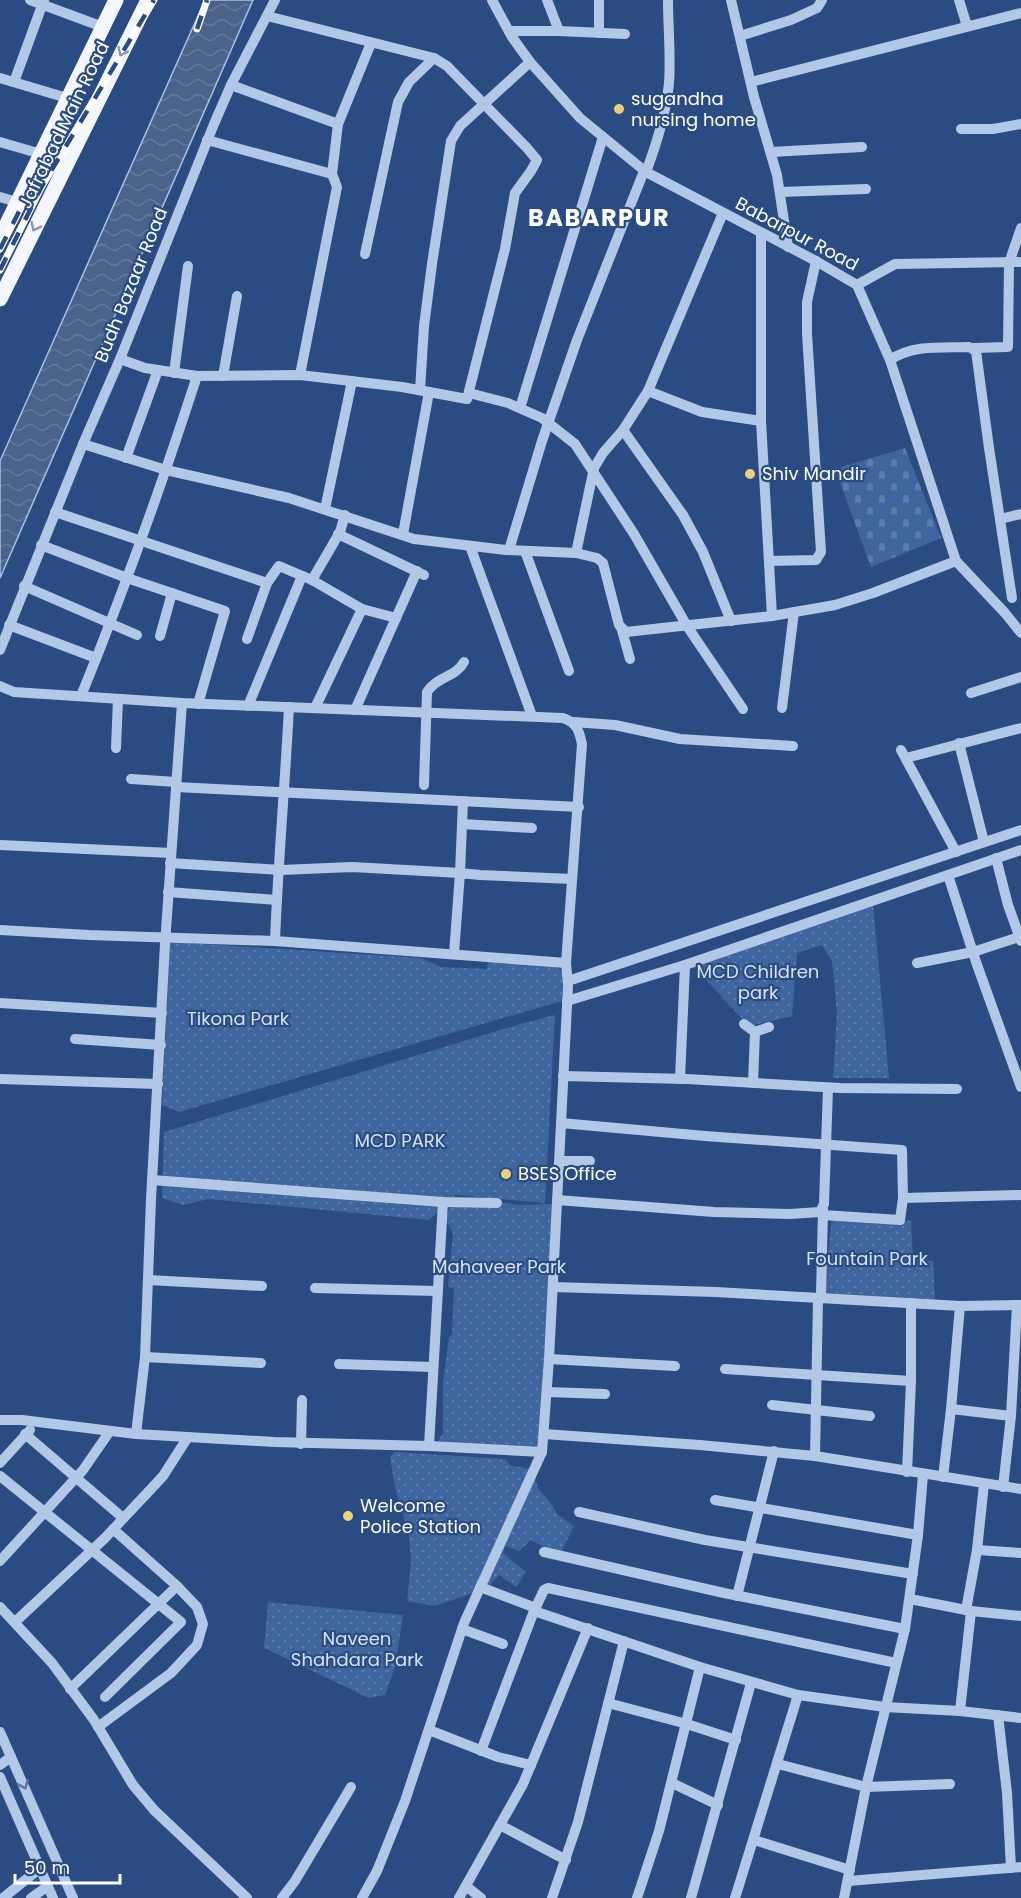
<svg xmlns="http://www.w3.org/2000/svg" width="1021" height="1898" font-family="Poppins,sans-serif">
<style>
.grass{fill:url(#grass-dots)}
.cemetery{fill:url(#cemetery-stones)}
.water{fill:url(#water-waves);stroke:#a8c2e6;stroke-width:1.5}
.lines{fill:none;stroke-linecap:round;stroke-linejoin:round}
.minor{stroke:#b3c8e6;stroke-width:10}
.major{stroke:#f3f7fd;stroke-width:15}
.rail-casing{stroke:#fff;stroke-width:7}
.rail{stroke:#2a4c82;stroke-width:4.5;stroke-dasharray:14;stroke-linecap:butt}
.oneway{stroke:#8499b9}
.oneway2{stroke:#5a77a5}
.poi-dot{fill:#ecd17a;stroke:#2a4c82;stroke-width:2}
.labels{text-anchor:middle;stroke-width:4.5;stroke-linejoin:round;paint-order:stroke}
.poi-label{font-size:18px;fill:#fff;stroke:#2a4c82;text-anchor:start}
.street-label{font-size:18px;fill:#fff;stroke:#2a4c82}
.park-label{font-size:18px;fill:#d6e2f5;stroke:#2a4c82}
.district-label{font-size:24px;font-weight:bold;letter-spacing:1.5px;fill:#fff;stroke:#2a4c82}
</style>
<defs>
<pattern id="grass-dots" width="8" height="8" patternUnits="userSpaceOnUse" patternTransform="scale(1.5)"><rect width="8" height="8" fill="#3f659f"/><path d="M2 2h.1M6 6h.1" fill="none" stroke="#5c7cad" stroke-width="1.8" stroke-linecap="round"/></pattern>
<pattern id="cemetery-stones" width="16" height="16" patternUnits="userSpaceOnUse" patternTransform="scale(1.5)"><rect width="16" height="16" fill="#3f659f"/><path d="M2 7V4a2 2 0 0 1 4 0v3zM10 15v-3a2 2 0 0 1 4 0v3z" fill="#5c7cad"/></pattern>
<pattern id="water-waves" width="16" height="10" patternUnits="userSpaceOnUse" patternTransform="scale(1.5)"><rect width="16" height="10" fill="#4b638a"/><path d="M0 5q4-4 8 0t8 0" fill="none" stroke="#667a9c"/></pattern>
</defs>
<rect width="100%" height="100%" fill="#2a4c82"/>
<g class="grass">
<path d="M873,905L889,1078H833L837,1014L832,961L822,945L797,953L792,1016L749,1026L694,967Z"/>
<path d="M170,942L421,958L441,967L487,969L488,961L554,962L562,973V1001L179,1112L162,1105Z"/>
<path d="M555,1015L545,1203L456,1195L429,1220L208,1199L183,1205L162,1198L164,1132L520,1024Z"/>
<path d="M487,1201L521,1205L553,1204L539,1451L441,1446L438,1441L443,1433V1383L449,1337L452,1335L454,1288L448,1287L453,1233L446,1221L450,1204Z"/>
<path d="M832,1220L911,1221L913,1260L933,1261L935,1300L818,1296L825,1274Z"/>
<path d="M395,1452L505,1459L510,1465L529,1469L535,1478L538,1488L550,1502L558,1515L574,1526L560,1555L531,1540L519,1551L505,1546L503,1553L526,1572L516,1587L499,1575L488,1588L435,1606L407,1601L411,1563L409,1536L395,1487L390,1457Z"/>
<path d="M268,1602L403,1615L395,1667L385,1695L369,1698L264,1648Z"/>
</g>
<path class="cemetery" d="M905,448L941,538L871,567L835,469Z"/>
<path class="water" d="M205,0H253L0,578V461Z"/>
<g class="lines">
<g class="minor">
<path d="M30,0L103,27"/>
<path d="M492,0L512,37L530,62L580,118L646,172L816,261L857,285L890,360L956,561L1005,613L1021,633"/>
<path d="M731,0L754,97L777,175L788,247"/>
<path d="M959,0L967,26"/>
<path d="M509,31H559L547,0"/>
<path d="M559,31L625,34"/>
<path d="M599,33V0"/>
<path d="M740,36L791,20L817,8L822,0"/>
<path d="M0,78L67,98"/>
<path d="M14,82L44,0"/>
<path d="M751,82L1021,13"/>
<path d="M231,85L338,124"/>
<path d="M961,129H993L1021,124"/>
<path d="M207,140L332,174"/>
<path d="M0,142L41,154"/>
<path d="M771,152L862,147"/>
<path d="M646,172C657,143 666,114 669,83C671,56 668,28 668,0"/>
<path d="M780,192L866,189"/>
<path d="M0,197L17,202"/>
<path d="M761,233V421L772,616"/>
<path d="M365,254L398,102L409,82L434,58"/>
<path d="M857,285L895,264L1021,262"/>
<path d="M973,348L1008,347L1009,263L1021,228"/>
<path d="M120,359L145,368L197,376L300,375L402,387L467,399L505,249L515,193L531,171L537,160L527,148L447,66L434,58L267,16"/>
<path d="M890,360C914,344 942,348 969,347L976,351L989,448L1012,598"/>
<path d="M174,373L188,266"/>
<path d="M300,375L337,187L332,174L338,124L371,43"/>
<path d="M223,376L237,296"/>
<path d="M420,390L424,326L432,264L451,141L460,126L530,62"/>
<path d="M648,391L702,412L761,421"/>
<path d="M469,393L508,403L542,418L575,444L634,534L687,626L743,709"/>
<path d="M520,408L603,137"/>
<path d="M623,430L683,515L703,552L731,621"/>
<path d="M83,444L166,470L289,498L414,539L506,550L576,553L597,558L603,563L619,625L626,632L772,616L835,605L873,593L956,561"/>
<path d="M126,458L158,370"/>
<path d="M325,509L352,381"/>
<path d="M55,512L267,583L279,566L312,580L340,532L345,515"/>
<path d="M1000,519L1021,514"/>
<path d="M338,534L424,575"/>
<path d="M403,534L429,392"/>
<path d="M41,545L127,578L225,611L198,704"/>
<path d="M470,546L532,716"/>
<path d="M509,550L542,441L577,340L644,171"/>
<path d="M525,551L569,671"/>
<path d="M576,553L594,468L603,453L623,430L648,391L723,213"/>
<path d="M769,561L816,560L821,552L807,334V302L816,261"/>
<path d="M312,580L362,609L396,618"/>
<path d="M24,586L137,635"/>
<path d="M9,625L96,658"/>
<path d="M621,627L630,659"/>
<path d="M160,636L172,593"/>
<path d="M247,639L267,583"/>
<path d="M0,650L83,444L120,359L214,124L231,85L275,0"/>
<path d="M0,686L14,692L182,703L563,718C577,723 579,730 582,744L566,963L568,986L549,1359L542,1452L429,1446L274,1442L136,1434L22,1420H0"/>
<path d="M971,693L1021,677"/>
<path d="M81,696C124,591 162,484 197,376"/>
<path d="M248,706L302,576"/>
<path d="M315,708L362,609"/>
<path d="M782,708L794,612"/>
<path d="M355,710L417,571"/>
<path d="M573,722L615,725L680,739L793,746"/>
<path d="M959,743L984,842"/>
<path d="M116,748L118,699"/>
<path d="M901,750L956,852"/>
<path d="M906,758L1021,728"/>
<path d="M131,779L176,782"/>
<path d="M424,785L427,692C436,677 456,677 464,662"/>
<path d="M176,787L579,807"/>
<path d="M462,824L532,828"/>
<path d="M0,845L171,853"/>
<path d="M996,858L1008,905L1021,941"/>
<path d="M170,863L281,870L352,867L460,873L463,801"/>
<path d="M948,875L976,962L1021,1087"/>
<path d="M168,892L277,900"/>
<path d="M0,930L89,935L275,941L566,963"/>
<path d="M275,941C278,863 285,785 289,707"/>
<path d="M454,954L460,873L480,875L572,879"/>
<path d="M917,963L973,952L1019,937"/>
<path d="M568,981L1021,830"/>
<path d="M567,1001L685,965L1021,850"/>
<path d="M0,1003L162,1013"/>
<path d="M744,1024L755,1032"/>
<path d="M75,1039L161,1045"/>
<path d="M563,1076L687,1079L840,1088L957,1089"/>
<path d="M0,1079L158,1084"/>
<path d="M680,1079L685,965"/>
<path d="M753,1083L755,1032L769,1027"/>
<path d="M561,1123L705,1136L902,1150L903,1198L900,1220L823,1215"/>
<path d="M559,1161H590"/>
<path d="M152,1180L443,1202L497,1203"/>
<path d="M903,1198L1021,1195"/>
<path d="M557,1200L714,1212L790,1214L820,1212L824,1204L828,1088"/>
<path d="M148,1280L262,1286"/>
<path d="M553,1287L716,1292L960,1306L1021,1305"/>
<path d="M315,1288L436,1291"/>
<path d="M821,1294L823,1210"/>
<path d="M145,1357L261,1363"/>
<path d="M549,1359L675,1366"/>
<path d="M339,1364L432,1367"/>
<path d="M725,1369L911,1381"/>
<path d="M547,1392L605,1394"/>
<path d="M772,1405L870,1416"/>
<path d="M951,1409L1011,1416"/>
<path d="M25,1434L123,1518"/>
<path d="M136,1434L145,1357L151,1199L165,944L182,703"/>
<path d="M544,1434L700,1445L815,1456L1021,1489"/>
<path d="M301,1444L302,1400"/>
<path d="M429,1446L443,1202"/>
<path d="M815,1456L818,1299"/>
<path d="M0,1463L30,1430"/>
<path d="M907,1472L911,1381V1303"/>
<path d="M0,1476L181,1622L105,1697"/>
<path d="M943,1477L951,1409L960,1306"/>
<path d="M1003,1487L1011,1416L1017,1305"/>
<path d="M715,1500L918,1535"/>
<path d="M579,1512L705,1540L913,1574"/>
<path d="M977,1550L1021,1553"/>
<path d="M544,1552L724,1593L905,1629"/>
<path d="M0,1561L83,1470L110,1431"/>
<path d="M480,1587L536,1608"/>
<path d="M737,1596L774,1451"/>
<path d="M910,1599L971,1611L1021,1616"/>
<path d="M0,1607L52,1663L94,1720L133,1785L154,1810L247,1898"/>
<path d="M966,1610L977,1550L984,1484"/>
<path d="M534,1611L700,1667L798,1695L885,1707L960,1711L1021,1718"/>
<path d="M15,1622L105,1538L150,1490L163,1476L188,1437"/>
<path d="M462,1629L503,1644"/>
<path d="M70,1689L177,1586"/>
<path d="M608,1703L687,1724L736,1740"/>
<path d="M960,1711L971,1611"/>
<path d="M998,1715L1007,1793L1011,1868"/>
<path d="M98,1727L171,1673L197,1645L203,1624L197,1607L177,1586L113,1529"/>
<path d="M429,1730L498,1757L531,1765"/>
<path d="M0,1732L73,1898"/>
<path d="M481,1751L534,1611L544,1590L548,1588L896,1663"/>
<path d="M778,1764L866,1787L950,1784"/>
<path d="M0,1765L11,1757"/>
<path d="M0,1777L53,1898"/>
<path d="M672,1783L718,1805"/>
<path d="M500,1825L566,1860"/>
<path d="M754,1840L850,1870"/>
<path d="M848,1881L1021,1867"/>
<path d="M467,1887L481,1898"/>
<path d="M3,1898L39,1869"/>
<path d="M31,1898L48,1886"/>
<path d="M282,1898L295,1881L351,1787"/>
<path d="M362,1898L377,1871L405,1801L464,1623L542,1452"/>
<path d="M459,1898L523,1784L588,1628"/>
<path d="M552,1898L578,1822L624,1641"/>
<path d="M637,1898L659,1831L700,1667"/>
<path d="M691,1898L751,1683"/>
<path d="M735,1898L798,1695"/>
<path d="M844,1898L866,1787L905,1629L918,1535L923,1475"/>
</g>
<g class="major">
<path d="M0,238L116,0"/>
<path d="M0,299L148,0"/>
</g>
<defs>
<g id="rail">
<path d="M197,29L207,0"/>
<path d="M0,249L34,182L65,128"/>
<path d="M0,270L42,186L154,0"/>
</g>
</defs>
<use href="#rail" class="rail-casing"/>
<use href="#rail" class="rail"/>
</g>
<defs><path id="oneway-chevron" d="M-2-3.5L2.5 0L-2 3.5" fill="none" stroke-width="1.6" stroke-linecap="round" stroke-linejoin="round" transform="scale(1.5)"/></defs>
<g class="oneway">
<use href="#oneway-chevron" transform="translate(122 52) rotate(116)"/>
<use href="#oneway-chevron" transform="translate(35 227) rotate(116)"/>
</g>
<use class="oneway2" href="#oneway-chevron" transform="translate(24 1785) rotate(66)"/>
<g class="poi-dot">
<circle cx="619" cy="109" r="6"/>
<circle cx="750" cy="474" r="6"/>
<circle cx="506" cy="1174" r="6"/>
<circle cx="348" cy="1516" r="6"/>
</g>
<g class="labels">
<g class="poi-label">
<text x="631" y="105">sugandha<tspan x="631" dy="21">nursing home</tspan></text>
<text x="762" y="480">Shiv Mandir</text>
<text x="518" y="1180">BSES Office</text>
<text x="360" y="1512">Welcome<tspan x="360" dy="21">Police Station</tspan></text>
</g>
<g class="street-label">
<text transform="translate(64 125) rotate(-64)" y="6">Jafrabad Main Road</text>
<text transform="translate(797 234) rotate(28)" y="6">Babarpur Road</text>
<text transform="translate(131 285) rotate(-68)" y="6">Budh Bazaar Road</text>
</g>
<g class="park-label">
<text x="758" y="978">MCD Children<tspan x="758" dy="21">park</tspan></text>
<text x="238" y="1025">Tikona Park</text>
<text x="400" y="1147">MCD PARK</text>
<text x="867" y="1265">Fountain Park</text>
<text x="499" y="1273">Mahaveer Park</text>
<text x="357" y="1645">Naveen<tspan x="357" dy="21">Shahdara Park</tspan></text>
</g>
<g class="district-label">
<text x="599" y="226">BABARPUR</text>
</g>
</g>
<path d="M15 1874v9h105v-9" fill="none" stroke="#ffffff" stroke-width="3"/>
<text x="24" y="1874" font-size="18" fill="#ffffff" stroke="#2a4c82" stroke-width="4.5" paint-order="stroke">50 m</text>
</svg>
